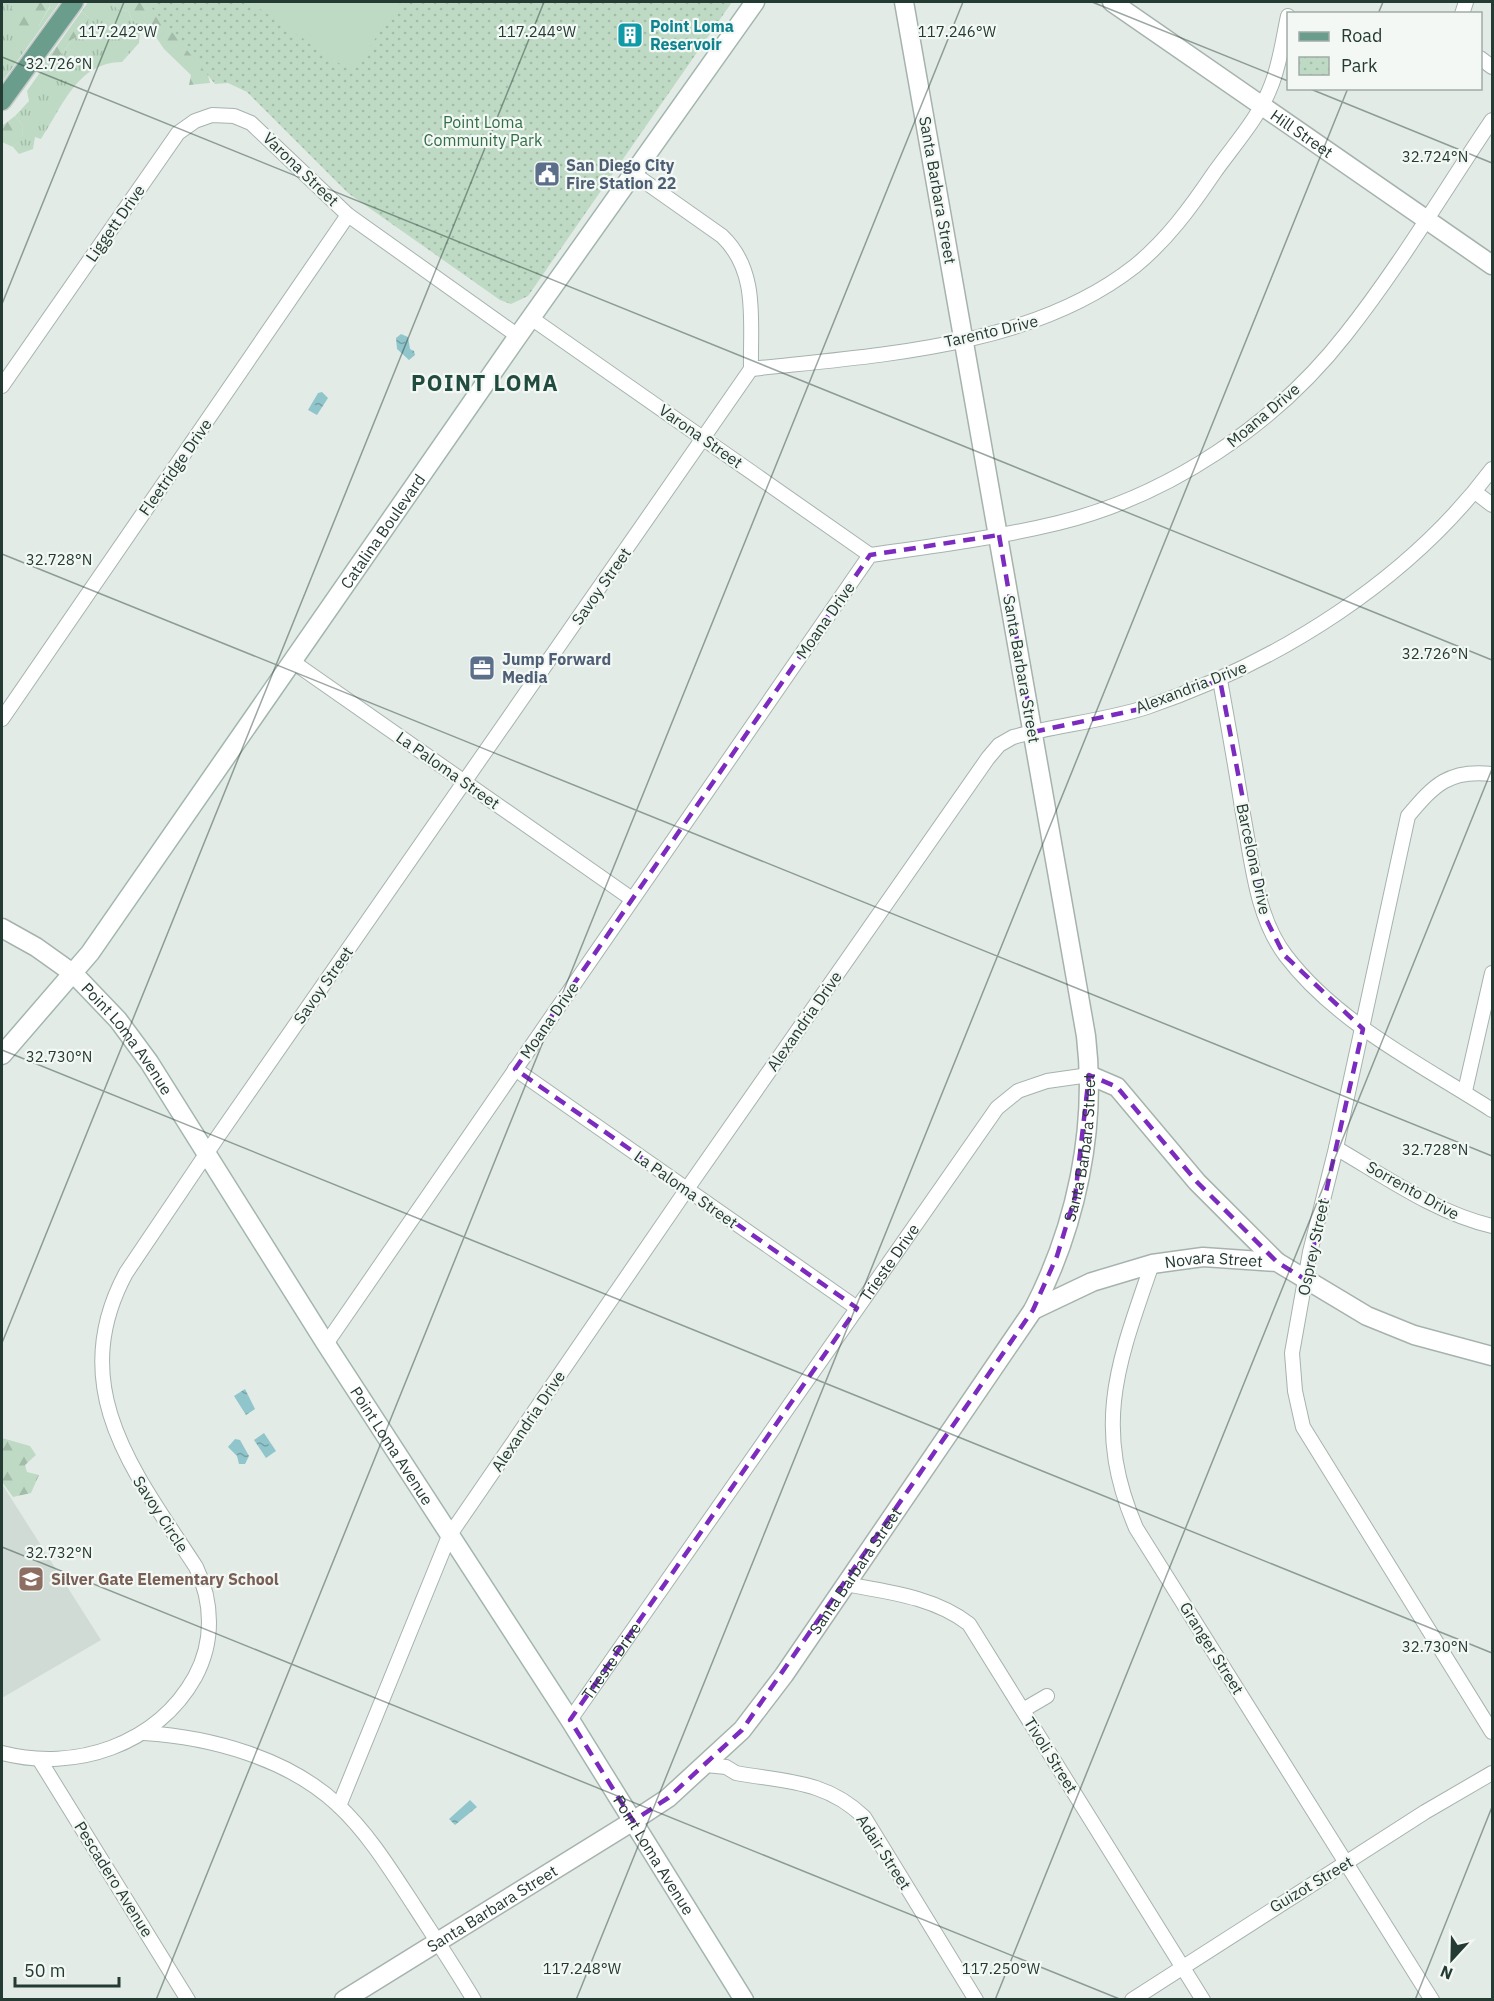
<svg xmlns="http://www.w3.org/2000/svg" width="1494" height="2001" font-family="'IBM Plex Sans',sans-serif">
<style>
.built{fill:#d1dbd6}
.grass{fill:url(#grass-tufts)}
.forest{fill:url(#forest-firs)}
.park{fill:url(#park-dots)}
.pitch{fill:#bedac4}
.water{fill:url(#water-ripples)}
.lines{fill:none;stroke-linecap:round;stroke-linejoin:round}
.minor-casing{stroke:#a6b3ad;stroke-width:16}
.tertiary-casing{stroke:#a6b3ad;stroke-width:21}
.secondary-casing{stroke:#a2b6ae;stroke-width:21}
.primary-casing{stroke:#c2c8c6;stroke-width:21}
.minor{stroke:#fff;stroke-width:14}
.tertiary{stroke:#fff;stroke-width:18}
.secondary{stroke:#fff;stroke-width:18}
.primary{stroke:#6b9d8d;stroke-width:18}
.marked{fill:none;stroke:#7b2cbf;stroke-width:4.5;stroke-dasharray:12 8;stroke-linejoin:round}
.ticks{fill:none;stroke:#243b33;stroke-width:1.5;stroke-opacity:0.45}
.labels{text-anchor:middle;stroke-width:4.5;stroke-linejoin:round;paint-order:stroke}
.culture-label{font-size:16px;font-weight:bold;fill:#0d838f;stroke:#f3f8f5;text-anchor:start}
.park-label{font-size:16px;fill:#326e46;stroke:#f3f8f5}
.street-label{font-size:16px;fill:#243b33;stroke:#f3f8f5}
.service-label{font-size:16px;font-weight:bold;fill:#4e5e75;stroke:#f3f8f5;text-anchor:start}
.education-label{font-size:16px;font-weight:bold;fill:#785e54;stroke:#f3f8f5;text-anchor:start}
.district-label{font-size:22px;font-weight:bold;letter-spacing:1.5px;fill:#224b3f;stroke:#f3f8f5}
.ticks-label{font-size:15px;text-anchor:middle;fill:#243b33;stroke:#f3f8f5;stroke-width:4.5;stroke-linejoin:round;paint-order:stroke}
</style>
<defs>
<pattern id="grass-tufts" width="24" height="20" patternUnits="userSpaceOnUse" patternTransform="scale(1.5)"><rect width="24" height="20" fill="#bedac4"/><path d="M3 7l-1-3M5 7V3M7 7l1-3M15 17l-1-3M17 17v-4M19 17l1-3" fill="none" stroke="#a3bca9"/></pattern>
<pattern id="forest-firs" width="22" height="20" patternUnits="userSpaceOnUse" patternTransform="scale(1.5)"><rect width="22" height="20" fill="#bedac4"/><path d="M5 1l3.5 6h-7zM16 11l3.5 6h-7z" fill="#a3bca9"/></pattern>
<pattern id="park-dots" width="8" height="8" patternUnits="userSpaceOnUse" patternTransform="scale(1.5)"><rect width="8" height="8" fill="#bedac4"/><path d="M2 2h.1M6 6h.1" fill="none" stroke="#a3bca9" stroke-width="1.8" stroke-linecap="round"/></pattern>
<pattern id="water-ripples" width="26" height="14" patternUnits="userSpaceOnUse" patternTransform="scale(1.5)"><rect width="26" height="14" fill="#90c5cb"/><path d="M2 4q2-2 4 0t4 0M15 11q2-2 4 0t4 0" fill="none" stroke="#75a1a5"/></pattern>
</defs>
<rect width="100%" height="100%" fill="#e3ebe7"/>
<path class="built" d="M2,1484L101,1640L2,1698Z"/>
<g class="grass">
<path d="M2,2H15L38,27L50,7L49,2H60L2,82Z"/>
<path d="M88,2H112L117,9L128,11L132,20L152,31L140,32L139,43L122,62C77,62 62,108 41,139L35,137L33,149L19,154L13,147L22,137L23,125L15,116L29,101L27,91L41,71L43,63L45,68L51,67C56,56 67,51 71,40L86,32L89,18L82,11Z"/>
</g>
<g class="forest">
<path d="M15,2H49L50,6L38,27L13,28L6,16Z"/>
<path d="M112,2H188L210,83L189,85L191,75L164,49L152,31L132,20L128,11L117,9Z"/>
<path d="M82,11L89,18L86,32L71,40C67,51 56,56 51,67L45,68V60C59,46 69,27 82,11Z"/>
<path d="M15,116L23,125L22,138L13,147L2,142V126Z"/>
<path d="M2,1438L30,1446L36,1455L25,1465L27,1472L39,1475L31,1493L13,1497L2,1482Z"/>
</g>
<path class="park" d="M147,2H732L528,296L511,304L500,300L348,193L247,92L228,83L215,84Z"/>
<path class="pitch" d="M250,2H401L356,66L346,68Z"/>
<g class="water">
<path d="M401,334L408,337L410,349L414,351L415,355L409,360L397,349L396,338Z"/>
<path d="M322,392L328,398L317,415L308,410L318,393Z"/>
<path d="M245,1389L255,1409L246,1415L234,1396Z"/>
<path d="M264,1433L276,1451L266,1458L254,1440Z"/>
<path d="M235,1439L240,1440L249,1456L245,1464H239L237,1456L228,1447Z"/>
<path d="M470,1800L477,1807L455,1825L449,1819Z"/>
</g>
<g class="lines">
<defs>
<g id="minor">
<path d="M1462,14L1466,2"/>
<path d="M1480,58L1492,67"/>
<path d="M531,318L870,555"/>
<path d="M751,369C878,355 1031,348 1135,266C1167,240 1191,207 1214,173C1233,146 1259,118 1271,86C1280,64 1283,39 1288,16"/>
<path d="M2,386L178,133L195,121L212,115L234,116L251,123L348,215L518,336"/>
<path d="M1475,492L1492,505"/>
<path d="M293,662L632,899"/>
<path d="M1220,680C1228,724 1236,769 1243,814C1252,861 1256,917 1286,956C1338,1024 1422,1065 1492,1110"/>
<path d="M2,719L348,215"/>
<path d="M1492,774C1449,769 1434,785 1408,816L1336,1148L1310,1252L1292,1353L1295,1391L1303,1427L1492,1732"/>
<path d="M515,1069L857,1308"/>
<path d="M1465,1091L1492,973"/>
<path d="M1336,1148C1386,1177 1436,1213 1492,1226"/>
<path d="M1152,1264C1118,1363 1092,1425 1136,1528L1432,2000"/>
<path d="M326,1344L870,555C933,546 996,538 1058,523C1169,496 1276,424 1346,334C1399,267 1444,191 1492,120"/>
<path d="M845,1584C888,1592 934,1597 969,1624L1203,2000"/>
<path d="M1023,1710L1047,1696"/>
<path id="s1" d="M570,1720L997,1108L1018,1091L1047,1081L1089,1075"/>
<path d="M144,1733C210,1737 288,1758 338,1805C369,1834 392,1872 415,1907C435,1938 455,1968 474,2000"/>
<path d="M2,1753C75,1772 157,1745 195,1677C214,1642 213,1602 196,1567C135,1473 64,1388 126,1273L219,1135L751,369C750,322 759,271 722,236L634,174"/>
<path d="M39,1759L188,2000"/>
<path d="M706,1765L726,1767L736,1773C786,1782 825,1780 864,1817L976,2000"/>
<path d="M339,1806L449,1536L687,1189L988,758L999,745L1013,737C1057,725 1104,721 1147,707C1279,662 1408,581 1492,469"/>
<path d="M1132,2000L1425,1812L1492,1773"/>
</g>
<g id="tertiary">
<path id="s2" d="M1112,2L1492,265"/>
<path d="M2,928L36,947L74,974"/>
<path d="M1089,1075L1117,1087L1197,1182L1277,1262"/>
<path id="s3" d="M1033,1310L1092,1282L1152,1264L1203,1257L1277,1262L1367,1316L1414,1335L1492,1356"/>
<path id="s4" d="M344,2000L633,1821L668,1798L742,1730L784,1675L1033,1310C1076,1227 1097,1129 1086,1036L904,2"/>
</g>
<g id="secondary">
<path id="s5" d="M74,974L118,1020L149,1062L326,1344L570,1720L744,2000"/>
<path id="s6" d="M2,1055L90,953L518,336L755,2"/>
</g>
<path id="primary" d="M2,101L74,2"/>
</defs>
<use href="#minor" class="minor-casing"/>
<use href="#tertiary" class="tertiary-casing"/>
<use href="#secondary" class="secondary-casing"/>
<use href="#primary" class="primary-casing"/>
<use href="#minor" class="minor"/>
<use href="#tertiary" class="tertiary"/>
<use href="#secondary" class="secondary"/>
<use href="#primary" class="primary"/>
</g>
<path class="marked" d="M999,535L1033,732L1145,708L1220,680L1266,919L1284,955L1363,1029L1306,1280L1277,1262L1197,1182L1117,1087L1089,1075L1075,1197L1057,1256L1033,1310L742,1730L668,1798L633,1821L570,1720L857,1308L515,1069L870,555Z"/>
<path class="ticks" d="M1092,2L1288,81M1378,14L1383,2M2,57L1492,660M1308,88L1492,163M2,304L124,2M2,554L1492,1156M2,1050L1492,1653M2,1343L544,2M2,1547L1122,2000M156,2000L963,2M576,2000L1348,88M995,2000L1492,769M1415,2000L1492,1807"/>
<defs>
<symbol id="building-square" viewBox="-11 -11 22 22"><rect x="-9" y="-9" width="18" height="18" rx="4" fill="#0f9aa8" stroke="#f3f8f5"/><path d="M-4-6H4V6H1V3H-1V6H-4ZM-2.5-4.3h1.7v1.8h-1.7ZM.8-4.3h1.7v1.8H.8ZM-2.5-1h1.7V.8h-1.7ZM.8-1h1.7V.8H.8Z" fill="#fff"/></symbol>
<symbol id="civic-square" viewBox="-11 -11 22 22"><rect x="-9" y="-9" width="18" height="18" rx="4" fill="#5c6f8a" stroke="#f3f8f5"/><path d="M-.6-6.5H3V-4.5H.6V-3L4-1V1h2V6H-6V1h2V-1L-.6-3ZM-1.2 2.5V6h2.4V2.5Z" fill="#fff"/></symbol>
<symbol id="office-square" viewBox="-11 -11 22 22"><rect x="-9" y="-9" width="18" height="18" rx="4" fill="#5c6f8a" stroke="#f3f8f5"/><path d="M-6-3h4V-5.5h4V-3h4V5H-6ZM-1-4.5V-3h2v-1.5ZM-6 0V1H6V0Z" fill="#fff"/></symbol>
<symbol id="school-square" viewBox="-11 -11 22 22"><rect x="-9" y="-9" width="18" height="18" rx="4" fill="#8d6e63" stroke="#f3f8f5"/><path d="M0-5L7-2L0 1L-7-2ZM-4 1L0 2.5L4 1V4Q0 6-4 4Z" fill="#fff"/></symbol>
</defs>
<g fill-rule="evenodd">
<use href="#building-square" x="615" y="20" width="30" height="30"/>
<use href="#civic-square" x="532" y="159" width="30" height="30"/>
<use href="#office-square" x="467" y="653" width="30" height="30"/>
<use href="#school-square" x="16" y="1564" width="30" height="30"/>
</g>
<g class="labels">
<g class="culture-label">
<text x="650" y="32">Point Loma<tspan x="650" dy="18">Reservoir</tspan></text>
</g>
<g class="park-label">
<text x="483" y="128">Point Loma<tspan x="483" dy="18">Community Park</tspan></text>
</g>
<g class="street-label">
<text dy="6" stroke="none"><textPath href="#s2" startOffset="231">Hill Street</textPath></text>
<text transform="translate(301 169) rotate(44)" y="6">Varona Street</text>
<text transform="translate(938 190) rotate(80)" y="6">Santa Barbara Street</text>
<text transform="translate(115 223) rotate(-55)" y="6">Liggett Drive</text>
<text transform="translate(991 331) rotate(-13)" y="6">Tarento Drive</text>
<text transform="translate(1263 415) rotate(-40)" y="6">Moana Drive</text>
<text transform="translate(701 436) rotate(35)" y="6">Varona Street</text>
<text transform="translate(175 467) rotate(-55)" y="6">Fleetridge Drive</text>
<text dy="6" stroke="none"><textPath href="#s6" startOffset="648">Catalina Boulevard</textPath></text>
<text transform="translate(601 586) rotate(-55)" y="6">Savoy Street</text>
<text transform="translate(825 620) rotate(-55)" y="6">Moana Drive</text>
<text transform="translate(1022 669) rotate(80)" y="6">Santa Barbara Street</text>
<text transform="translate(1191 687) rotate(-21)" y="6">Alexandria Drive</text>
<text transform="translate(448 770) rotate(35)" y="6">La Paloma Street</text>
<text transform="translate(1254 859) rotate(78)" y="6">Barcelona Drive</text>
<text transform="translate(323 985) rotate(-55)" y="6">Savoy Street</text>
<text transform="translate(549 1020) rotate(-55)" y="6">Moana Drive</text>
<text transform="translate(804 1021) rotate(-55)" y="6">Alexandria Drive</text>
<text dy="6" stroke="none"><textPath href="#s5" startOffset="84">Point Loma Avenue</textPath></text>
<text dy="6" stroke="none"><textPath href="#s4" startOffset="1164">Santa Barbara Street</textPath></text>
<text transform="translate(686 1189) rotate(35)" y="6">La Paloma Street</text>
<text transform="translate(1413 1190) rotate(29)" y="6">Sorrento Drive</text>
<text transform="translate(1313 1247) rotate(-78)" y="6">Osprey Street</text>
<text dy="6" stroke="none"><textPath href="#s1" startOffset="558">Trieste Drive</textPath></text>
<text dy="6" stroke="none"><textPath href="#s3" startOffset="190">Novara Street</textPath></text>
<text transform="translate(528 1421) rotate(-56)" y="6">Alexandria Drive</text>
<text dy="6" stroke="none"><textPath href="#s5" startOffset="570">Point Loma Avenue</textPath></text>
<text transform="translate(161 1514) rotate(57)" y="6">Savoy Circle</text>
<text dy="6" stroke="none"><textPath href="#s4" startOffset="678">Santa Barbara Street</textPath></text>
<text transform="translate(1212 1648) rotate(58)" y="6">Granger Street</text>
<text dy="6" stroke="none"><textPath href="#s1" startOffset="72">Trieste Drive</textPath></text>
<text transform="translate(1051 1755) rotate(58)" y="6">Tivoli Street</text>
<text transform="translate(884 1852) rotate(57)" y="6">Adair Street</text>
<text dy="6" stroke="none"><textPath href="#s5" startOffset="1056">Point Loma Avenue</textPath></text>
<text transform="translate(114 1879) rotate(58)" y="6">Pescadero Avenue</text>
<text transform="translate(1311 1884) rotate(-31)" y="6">Guizot Street</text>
<text dy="6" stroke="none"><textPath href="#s4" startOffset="174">Santa Barbara Street</textPath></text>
</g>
<g class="service-label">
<text x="566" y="171">San Diego City<tspan x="566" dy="18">Fire Station 22</tspan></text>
<text x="502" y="665">Jump Forward<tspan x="502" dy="18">Media</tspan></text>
</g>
<g class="education-label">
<text x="51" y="1585">Silver Gate Elementary School</text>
</g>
<g class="district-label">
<text x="485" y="391">POINT LOMA</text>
</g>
</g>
<g class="ticks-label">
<text x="118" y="37">117.242°W</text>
<text x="537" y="37">117.244°W</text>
<text x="957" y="37">117.246°W</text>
<text x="59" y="69">32.726°N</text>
<text x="1435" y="162">32.724°N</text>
<text x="59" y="565">32.728°N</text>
<text x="1435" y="659">32.726°N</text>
<text x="59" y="1062">32.730°N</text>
<text x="1435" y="1155">32.728°N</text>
<text x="59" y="1558">32.732°N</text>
<text x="1435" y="1652">32.730°N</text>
<text x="582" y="1974">117.248°W</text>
<text x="1001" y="1974">117.250°W</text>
</g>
<rect width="1494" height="2001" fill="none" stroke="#243b33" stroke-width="6"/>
<rect x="1287" y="12" width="195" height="78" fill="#f3f8f5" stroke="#a0aca7" stroke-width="1.5"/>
<rect x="1299" y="32" width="30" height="9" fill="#6b9d8d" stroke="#a0aca7" stroke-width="1.5"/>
<text x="1341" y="42" font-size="18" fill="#243b33">Road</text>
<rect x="1299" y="57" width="30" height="18" fill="url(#park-dots)" stroke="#a0aca7" stroke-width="1.5"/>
<text x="1341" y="72" font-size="18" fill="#243b33">Park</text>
<g transform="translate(1452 1959) rotate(202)" stroke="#f3f8f5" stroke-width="4.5" paint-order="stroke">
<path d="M0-4.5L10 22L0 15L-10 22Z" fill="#243b33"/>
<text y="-9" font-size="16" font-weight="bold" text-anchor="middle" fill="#243b33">N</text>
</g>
<path d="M15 1977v9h104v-9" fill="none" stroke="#243b33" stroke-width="3"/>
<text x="24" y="1977" font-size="18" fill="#243b33" stroke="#f3f8f5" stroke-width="4.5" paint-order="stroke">50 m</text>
</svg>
